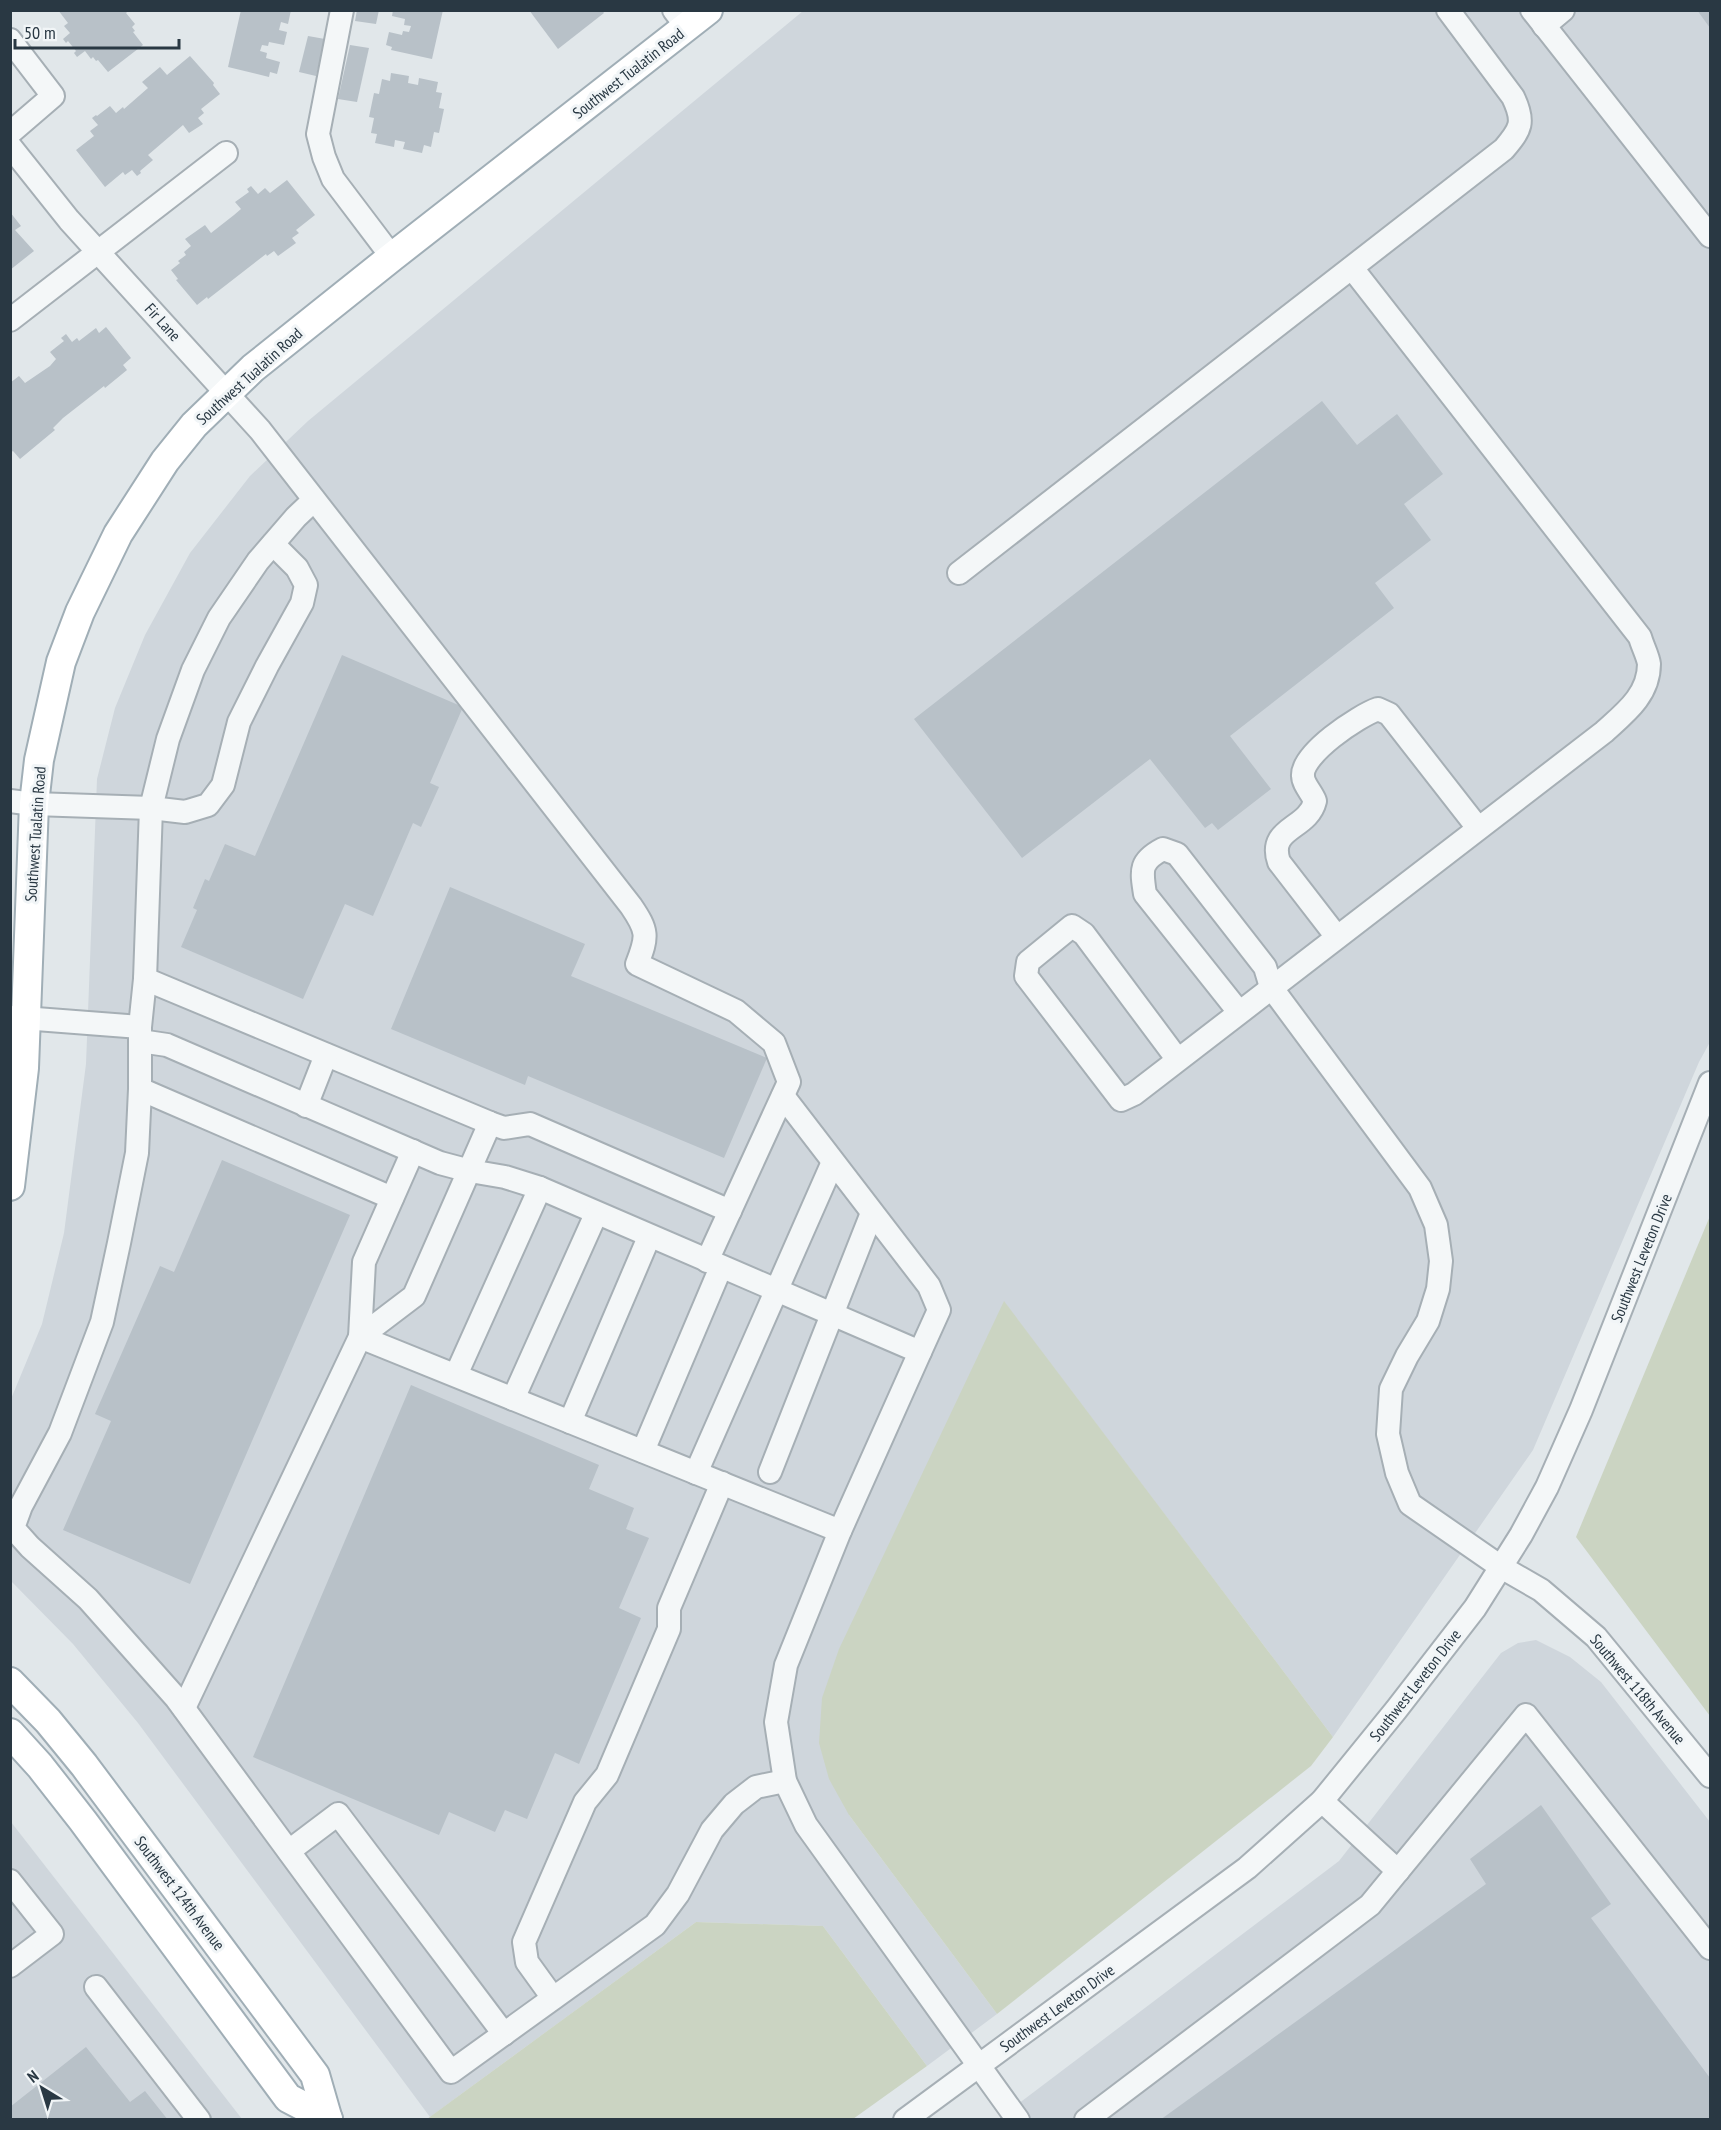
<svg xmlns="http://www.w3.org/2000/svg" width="1721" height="2130" font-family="'PT Sans Narrow',sans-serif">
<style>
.built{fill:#cfd6dc}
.green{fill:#cbd4c2}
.building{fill:#b8c1c8}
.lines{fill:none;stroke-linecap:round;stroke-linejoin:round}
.minor-casing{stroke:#a6afb5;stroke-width:26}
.major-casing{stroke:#a0aeb6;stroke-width:32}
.minor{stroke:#f4f7f8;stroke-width:22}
.major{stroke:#fff;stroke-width:28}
.labels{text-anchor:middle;stroke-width:6;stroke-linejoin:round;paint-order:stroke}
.street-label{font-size:16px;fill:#293843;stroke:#f1f5f7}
</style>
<rect width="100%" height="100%" fill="#e1e7ea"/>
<g class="built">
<path d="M803,11H1710V1042L1699,1062L1533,1450L1333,1737L1004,1302L849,1815L997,2014L927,2066L823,1926L696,1922L430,2117L138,1723L73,1644L11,1581V1399L42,1324L64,1233L86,1064L97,779L115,708L145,635L190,553L250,476L308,421Z"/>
<path d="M1536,1640L1570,1657L1601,1682L1710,1822V2119L997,2120L1339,1861L1501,1653L1518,1643Z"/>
<path d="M11,1822L242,2119H11Z"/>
</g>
<g class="green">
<path d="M1710,1216V1716L1576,1537Z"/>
<path d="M1004,1301L1333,1737L1311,1766L997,2014L849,1815L829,1779L819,1743L822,1698L839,1649Z"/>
<path d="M696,1922L823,1926L927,2066L853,2119H427Z"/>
</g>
<g class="building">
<path d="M58,10H129L126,13L135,24L132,27L135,31L133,32L143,45L108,72L98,60L96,61L93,57L91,59L85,51L77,57L74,53L76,51L68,41L66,43L63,39L70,33L64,26L68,23Z"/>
<path d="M241,10H291L288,24L281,22L279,30L287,32L284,45L269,42L268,46L262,45L260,51L267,53L266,58L280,62L277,74L270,72L269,77L228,67Z"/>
<path d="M357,10H379L376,24L355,21Z"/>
<path d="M393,10H443L432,59L391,50L392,47L386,45L389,32L402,35L403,31L409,32L411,26L404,25L405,19L392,16Z"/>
<path d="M529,10H602L604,13L558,49Z"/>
<path d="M1697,10H1710V28Z"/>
<path d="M308,36L325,39L316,76L299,72Z"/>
<path d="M350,45L369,48L357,102L338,99Z"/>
<path d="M190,56L214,83L213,85L220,94L201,109L204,113L198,118L203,124L189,133L183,125L148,155L153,160L140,171L141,173L137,176L132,170L125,175L123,172L105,187L76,150L94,136L90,131L98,125L92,118L96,115L97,116L110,106L116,113L123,107L124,109L148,88L142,82L160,67L167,75Z"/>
<path d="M391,73L409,76L408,83L418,85L419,78L438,82L436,92L442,93L439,108L444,109L439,133L434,132L431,147L424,145L422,153L403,149L405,142L395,140L394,147L375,143L377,134L371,133L374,118L369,117L374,93L379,94L382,79L390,81Z"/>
<path d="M287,180L315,215L296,230L299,233L292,238L296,243L278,256L274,251L267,256L266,254L208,299L207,297L197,305L176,280L178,279L171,270L180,263L178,261L186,255L184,252L191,246L185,239L205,225L211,233L234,215L241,209L235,202L249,192L247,189L251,186L258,194L265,188L270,193Z"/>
<path d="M10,212L21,226L15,230L34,251L10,270Z"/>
<path d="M106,327L131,358L123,365L127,370L105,388L104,386L63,418L53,428L55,430L20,459L13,451L10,453V383L19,376L25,383L50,366L56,359L50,352L64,341L61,338L66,334L72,342L77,338L79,341L96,328L99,333Z"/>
<path d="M1322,401L1357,445L1397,414L1443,474L1404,504L1431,540L1375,583L1394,608L1230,736L1271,789L1218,830L1212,823L1205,828L1150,759L1022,858L914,719Z"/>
<path d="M342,655L463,707L430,783L439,787L421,827L413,823L373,916L345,904L303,999L181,947L197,910L193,908L205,879L209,881L225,844L255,856Z"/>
<path d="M450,887L585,944L571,976L767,1058L724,1158L528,1076L525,1085L391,1029Z"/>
<path d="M222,1160L350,1215L190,1584L63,1530L111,1421L95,1414L160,1266L174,1272Z"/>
<path d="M411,1385L599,1465L589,1489L634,1508L626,1529L649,1538L619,1608L641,1618L579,1764L555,1753L527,1819L505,1810L495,1832L449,1812L439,1835L253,1757Z"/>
<path d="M1541,1805L1611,1904L1591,1918L1710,2078V2120H1160L1486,1884L1470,1859Z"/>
<path d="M86,2047L130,2102L145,2091L168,2120H10V2107Z"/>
</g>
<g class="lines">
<defs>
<g id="minor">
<path d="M342,10L318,134L324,157L333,179L392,257"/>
<path d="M674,10L687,27"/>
<path d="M1532,10L1710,236"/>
<path d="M1544,26L1563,10"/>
<path d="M10,40L53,96L10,133"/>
<path d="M10,146L69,220L260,430L631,906C648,931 648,936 637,964L736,1011L774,1043L789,1082L707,1261"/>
<path d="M10,320L226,153"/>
<path d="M314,500L296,517L258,561L219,618L193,670L168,739L151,808L145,979L140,1027V1089L137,1153L119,1243L102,1322L60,1433L21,1506L13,1528L30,1547L88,1599L176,1698L451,2072L655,1925L678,1894L712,1830L734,1804L756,1787L785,1781"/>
<path d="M959,573L1504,149C1521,129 1525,122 1513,97L1448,10"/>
<path d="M10,801L34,804L151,808L185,812L208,805L223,785L239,722L267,666L302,603L306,585L297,568L273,544"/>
<path d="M1337,937L1279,862C1267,827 1308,830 1315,801C1312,793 1303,784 1303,776C1301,754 1358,716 1378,709L1389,714L1478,828"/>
<path d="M145,979L490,1123L504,1128L530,1124L730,1211"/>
<path d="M1239,1012L1145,894C1141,869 1140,861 1163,849L1177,854L1265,967L1271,987L1420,1188L1436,1225L1441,1261L1438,1289L1428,1321L1407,1356L1391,1389L1388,1434L1397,1473L1410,1504L1501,1567L1541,1590L1596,1637L1710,1776"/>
<path d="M10,1017L140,1027"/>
<path d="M140,1041L167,1045L440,1163L470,1171L505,1177L540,1188L920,1352L840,1531L786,1665L776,1722L785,1781L806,1825L1018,2120"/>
<path d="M1178,1060L1084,934L1072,926L1028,962L1026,976L1121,1100L1134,1094L1604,732C1625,713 1649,695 1649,664C1648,656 1642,645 1640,637L1352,268"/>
<path d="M140,1089L392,1198"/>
<path d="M783,1096L929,1286L939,1310L920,1352"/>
<path d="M306,1106L326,1055"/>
<path d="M413,1151L364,1262L360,1337L840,1531"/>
<path d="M456,1375L540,1188"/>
<path d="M513,1399L596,1214"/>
<path d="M570,1422L649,1237"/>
<path d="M643,1451L721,1267"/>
<path d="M770,1472L872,1213"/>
<path d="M696,1473L833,1162"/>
<path d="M184,1708L360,1337L414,1296L490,1123"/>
<path d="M1322,1801L1398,1871"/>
<path d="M289,1851L338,1814L504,2034"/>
<path d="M10,1881L52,1934L10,1966"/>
<path d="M96,1987L199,2120"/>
<path d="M553,1998L527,1962L524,1942L585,1802L607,1775L669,1629V1608L722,1483"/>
<path d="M905,2120L1247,1868L1322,1801L1396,1710L1475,1608L1521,1535L1547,1487L1581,1410L1710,1083"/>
<path d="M1086,2120L1370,1905L1526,1715L1710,1948"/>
</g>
<g id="major">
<path d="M10,1186L24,1068L34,804L39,760L61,662L80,612L118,534L165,461L194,425L253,368L392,257L708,10"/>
<path d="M10,1682L48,1721L84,1765L315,2075L328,2120"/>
<path d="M10,1733L40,1766L83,1821L288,2098L328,2119"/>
</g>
</defs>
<use href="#minor" class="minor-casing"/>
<use href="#major" class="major-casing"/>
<use href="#minor" class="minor"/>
<use href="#major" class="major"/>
</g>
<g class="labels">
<g class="street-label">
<text transform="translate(628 73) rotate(-38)" y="6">Southwest Tualatin Road</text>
<text transform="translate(163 322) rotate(48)" y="6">Fir Lane</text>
<text transform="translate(249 376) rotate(-42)" y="6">Southwest Tualatin Road</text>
<text transform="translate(35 834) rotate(-86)" y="6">Southwest Tualatin Road</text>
<text transform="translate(1641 1258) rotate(-68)" y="6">Southwest Leveton Drive</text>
<text transform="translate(1415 1685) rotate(-52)" y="6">Southwest Leveton Drive</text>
<text transform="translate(1638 1689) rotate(50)" y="6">Southwest 118th Avenue</text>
<text transform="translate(180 1893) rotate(53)" y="6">Southwest 124th Avenue</text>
<text transform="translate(1057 2008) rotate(-36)" y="6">Southwest Leveton Drive</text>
</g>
</g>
<rect width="1721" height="2130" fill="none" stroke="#293843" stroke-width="24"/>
<g transform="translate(42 2088) rotate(322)" stroke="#f1f5f7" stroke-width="4.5" paint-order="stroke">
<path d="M0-4.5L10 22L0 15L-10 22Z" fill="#293843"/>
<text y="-9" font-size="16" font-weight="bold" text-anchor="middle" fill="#293843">N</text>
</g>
<path d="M15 39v9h164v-9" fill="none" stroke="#293843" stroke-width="3"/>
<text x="24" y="39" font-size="18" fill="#293843" stroke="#f1f5f7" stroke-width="4.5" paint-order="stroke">50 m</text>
</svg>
